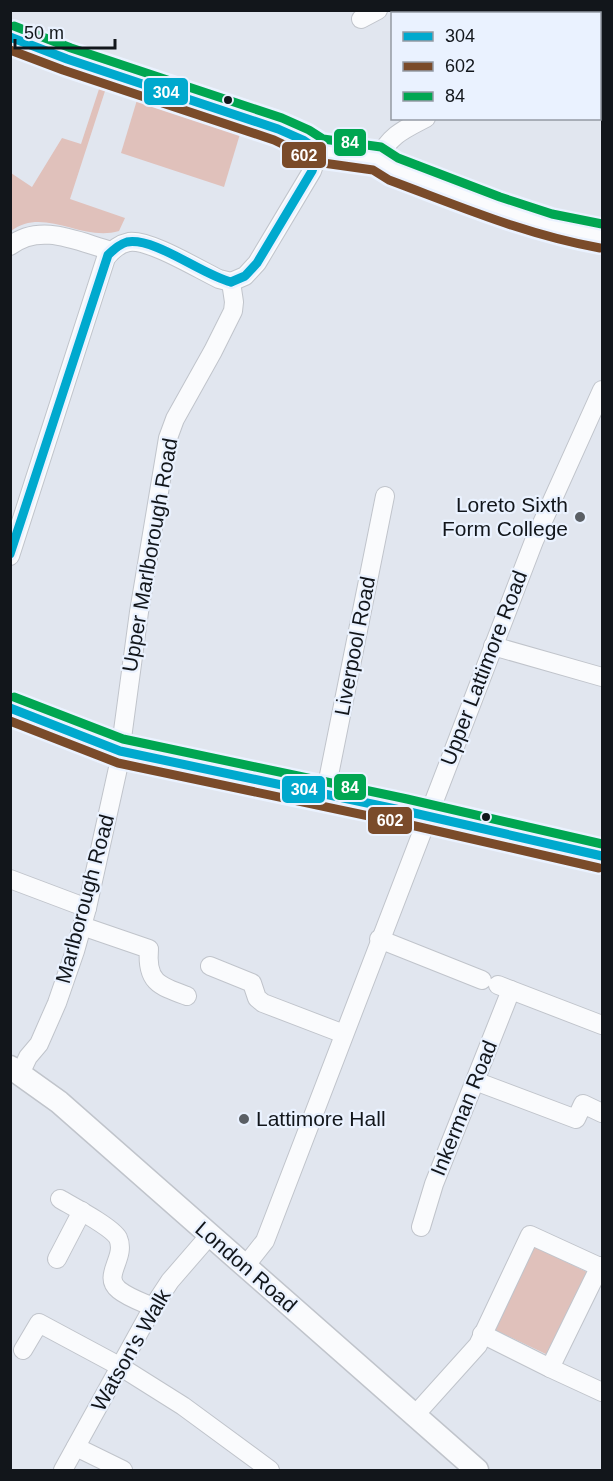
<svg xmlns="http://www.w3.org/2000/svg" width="613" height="1481" font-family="Helvetica,sans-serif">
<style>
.green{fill:#e0c1bb}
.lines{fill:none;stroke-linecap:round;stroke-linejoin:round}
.minor-casing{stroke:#c0c4cb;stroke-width:20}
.major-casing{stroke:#c0c4cb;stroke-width:25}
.minor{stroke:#fafbfd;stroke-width:18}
.major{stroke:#fafbfd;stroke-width:22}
.bus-1-casing{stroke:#eaf2ff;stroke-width:14}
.bus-2-casing{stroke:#eaf2ff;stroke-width:14}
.bus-3-casing{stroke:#eaf2ff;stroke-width:14}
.bus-1{stroke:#00a9ce;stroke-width:9}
.bus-2{stroke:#7a4b2a;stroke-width:9}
.bus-3{stroke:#00a651;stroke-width:9}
.bus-dot{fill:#12161b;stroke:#eaf2ff;stroke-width:2}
.poi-dot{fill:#5a5f65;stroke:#eaf2ff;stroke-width:2}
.labels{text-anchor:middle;stroke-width:4.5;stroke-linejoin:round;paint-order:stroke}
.poi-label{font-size:21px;fill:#12161b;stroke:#eaf2ff;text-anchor:end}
.street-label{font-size:21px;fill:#12161b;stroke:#eaf2ff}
.line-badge{stroke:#eaf2ff;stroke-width:2}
.badge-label{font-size:16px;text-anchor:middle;font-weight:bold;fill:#fff}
</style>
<rect width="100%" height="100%" fill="#e1e6ef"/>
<g class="green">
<path d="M100,86L106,88L70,199L125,218L119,231C81,242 44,206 11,231V173L32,187L62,138L81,144Z"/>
<path d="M137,100L240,134L224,187L121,153Z"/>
<path d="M531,1245L591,1274L550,1356L491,1328Z"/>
</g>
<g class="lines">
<defs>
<g id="minor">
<path d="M452,10L454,14"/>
<path d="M361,19L378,10"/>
<path d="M600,29L602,27"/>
<path d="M378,159C390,135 403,130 426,118"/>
<path d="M10,246C41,222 78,242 112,251"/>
<path d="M231,282L245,276L257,263L312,171L319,151"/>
<path d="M10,556L106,258C112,250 119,244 129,242C149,239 198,269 219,279L231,282"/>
<path d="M493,646L602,677"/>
<path d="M325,795L385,496"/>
<path d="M10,879L87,908"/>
<path d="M82,926L149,949C146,982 159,986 187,996"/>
<path d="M379,939L482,980"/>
<path d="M210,966L252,983L257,998L263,1003L344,1034"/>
<path d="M498,985L602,1025"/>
<path d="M20,1074L28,1057L39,1044L57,1003L75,951L87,908L118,768L139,612L168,438L175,419L213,351L233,311L234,302L231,282"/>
<path d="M475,1081L576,1119L583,1104L602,1113"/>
<path d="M60,1199C72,1206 112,1227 118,1238C127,1258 101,1276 119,1290C129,1298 142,1302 153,1307"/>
<path d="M421,1227L434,1184L511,990"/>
<path d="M57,1259L82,1211"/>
<path d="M246,1265L265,1241L534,541L602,390"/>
<path d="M482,1334L550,1368L600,1266"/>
<path d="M23,1350L39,1323L121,1367L183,1406L270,1470"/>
<path d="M550,1368L602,1392"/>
<path d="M415,1415L478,1345L530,1235L602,1268"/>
<path d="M76,1447L123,1470"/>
<path d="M63,1470L153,1307L170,1281L209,1236"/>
</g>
<g id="major">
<path d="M10,37L67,59L278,129L303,140L319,151L352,154L378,159L393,169C460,193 532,227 602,236"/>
<path d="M10,708L120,751L405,811L602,856"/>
<path d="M10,1067L59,1102L477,1470"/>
</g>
</defs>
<use href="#minor" class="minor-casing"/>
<use href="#major" class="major-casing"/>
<use href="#minor" class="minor"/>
<use href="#major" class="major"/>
<defs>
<g id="bus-1">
<path d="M10,37L67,59L278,129L303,140L319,151"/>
<path d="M231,282L245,276L257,263L312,171L319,151"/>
<path d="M10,554L108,255C114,249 120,244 127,242C155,237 202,275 231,282"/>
<path d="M10,708L120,751L405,811L602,856"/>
</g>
<g id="bus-2">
<path d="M10,50L63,70L274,140L297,151L316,162L373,170L389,180C459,206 526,235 600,248"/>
<path d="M10,721L118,763L402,823L599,868"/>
</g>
<g id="bus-3">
<path d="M14,26L71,48L282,118L309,130L323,139L381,147L398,158L500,197L552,214L602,224"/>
<path d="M14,697L123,739L407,799L602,844"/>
</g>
</defs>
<use href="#bus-1" class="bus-1-casing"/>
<use href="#bus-2" class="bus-2-casing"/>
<use href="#bus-3" class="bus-3-casing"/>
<use href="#bus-1" class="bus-1"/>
<use href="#bus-2" class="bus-2"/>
<use href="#bus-3" class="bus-3"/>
</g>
<g class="bus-dot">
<circle cx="228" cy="100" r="5"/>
<circle cx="486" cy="817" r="5"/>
</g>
<g class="poi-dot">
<circle cx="580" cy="517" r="6"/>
<circle cx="244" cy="1119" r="6"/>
</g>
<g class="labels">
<g class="poi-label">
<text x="568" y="512">Loreto Sixth<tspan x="568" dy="24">Form College</tspan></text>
<text x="256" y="1126" text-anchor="start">Lattimore Hall</text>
</g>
<g class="street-label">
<text transform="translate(150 555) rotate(-80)" y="7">Upper Marlborough Road</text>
<text transform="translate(355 646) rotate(-79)" y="7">Liverpool Road</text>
<text transform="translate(484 668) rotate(-69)" y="7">Upper Lattimore Road</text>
<text transform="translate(85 899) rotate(-75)" y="7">Marlborough Road</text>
<text transform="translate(464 1108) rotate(-68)" y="7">Inkerman Road</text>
<text transform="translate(246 1267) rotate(41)" y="7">London Road</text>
<text transform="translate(131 1350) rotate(-60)" y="7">Watson's Walk</text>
</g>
</g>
<g class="line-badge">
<rect x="143" y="77" width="46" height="29" rx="6" fill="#00a9ce"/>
<rect x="333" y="128" width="34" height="29" rx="6" fill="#00a651"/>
<rect x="281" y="141" width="46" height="28" rx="6" fill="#7a4b2a"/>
<rect x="333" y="773" width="34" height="28" rx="6" fill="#00a651"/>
<rect x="281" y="775" width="45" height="29" rx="6" fill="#00a9ce"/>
<rect x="367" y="806" width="46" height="29" rx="6" fill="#7a4b2a"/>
</g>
<g class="badge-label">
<text x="166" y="98">304</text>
<text x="350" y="148">84</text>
<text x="304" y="161">602</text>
<text x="350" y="793">84</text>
<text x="304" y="795">304</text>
<text x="390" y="826">602</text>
</g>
<rect width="613" height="1481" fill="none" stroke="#12161b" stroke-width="24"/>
<rect x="391" y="12" width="210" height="108" fill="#eaf2ff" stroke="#949aa4" stroke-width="1.5"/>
<rect x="403" y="32" width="30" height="9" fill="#00a9ce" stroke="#949aa4" stroke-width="1.5"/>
<text x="445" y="42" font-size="18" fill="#12161b">304</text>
<rect x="403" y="62" width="30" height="9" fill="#7a4b2a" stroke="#949aa4" stroke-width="1.5"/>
<text x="445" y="72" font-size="18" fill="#12161b">602</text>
<rect x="403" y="92" width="30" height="9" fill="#00a651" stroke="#949aa4" stroke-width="1.5"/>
<text x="445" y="102" font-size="18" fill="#12161b">84</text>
<path d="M15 39v9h100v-9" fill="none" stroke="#12161b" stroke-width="3"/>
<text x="24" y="39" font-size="18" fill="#12161b" stroke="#eaf2ff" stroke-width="4.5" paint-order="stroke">50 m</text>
</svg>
